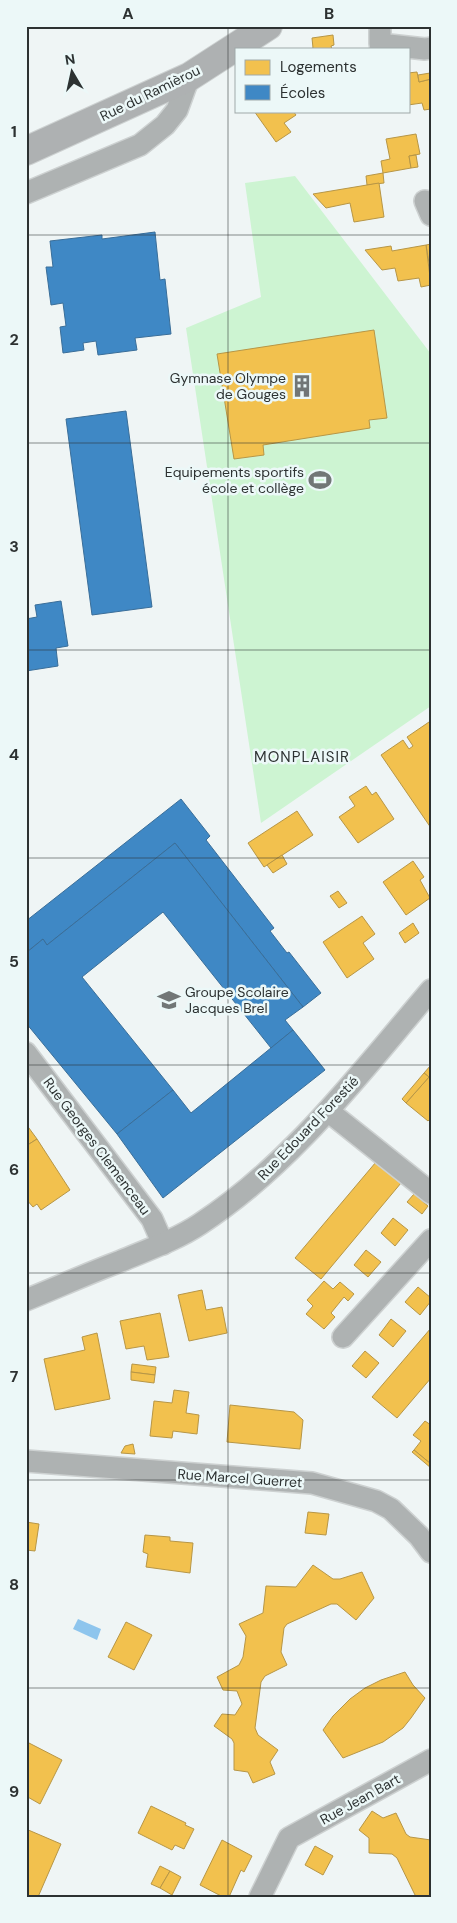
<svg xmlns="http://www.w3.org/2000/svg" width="457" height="1923" font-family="'DM Sans',sans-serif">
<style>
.green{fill:#cdf4d2}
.water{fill:#8ec5ed}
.homes{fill:#f2c14e;stroke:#b79646}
.schools{fill:#3f88c5;stroke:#3a6e99}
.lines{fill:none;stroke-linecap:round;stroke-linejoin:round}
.street-casing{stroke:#cdd1d1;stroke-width:24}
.secondary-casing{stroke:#cdd1d1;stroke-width:30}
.street{stroke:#aeb2b2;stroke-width:21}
.secondary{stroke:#aeb1b2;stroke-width:28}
.grid{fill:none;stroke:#2d3232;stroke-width:1;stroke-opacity:0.55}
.labels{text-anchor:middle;stroke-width:5;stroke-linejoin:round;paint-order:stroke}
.street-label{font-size:14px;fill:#2d3232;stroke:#ecf8f8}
.poi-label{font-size:14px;fill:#2d3232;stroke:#ecf8f8;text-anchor:end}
.neighbourhood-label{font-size:15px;letter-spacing:1px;fill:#2d3232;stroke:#ecf8f8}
.neatline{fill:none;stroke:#2d3232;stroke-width:2}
.grid-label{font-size:16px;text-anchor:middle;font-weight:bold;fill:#2d3232}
</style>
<rect width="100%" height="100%" fill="#eff5f5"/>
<path class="green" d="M295,176L431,354V706L261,823L186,328L261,297L245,183Z"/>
<path class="water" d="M78,1619L101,1629L97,1640L73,1629Z"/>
<g class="homes">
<path d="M333,35L334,45L331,46L332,49H310L313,48L312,38Z"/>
<path d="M417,72L419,82L431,79V109L424,110L422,103L408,105V73Z"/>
<path d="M430,73L431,79L419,82L418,75Z"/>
<path d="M254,111H293L296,115L284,123L291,132L276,142Z"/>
<path d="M416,134L420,154L409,156L411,168L383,173L381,161L390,159L386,139Z"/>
<path d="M416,155L418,167L411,168L409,156Z"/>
<path d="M383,173L384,183L367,185L366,176Z"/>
<path d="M379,183L384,217L354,222L350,203L326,208L313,194Z"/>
<path d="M431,244V275L426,245Z"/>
<path d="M426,245L431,285L421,287L419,278L398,281L395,268L382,270L365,250L391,246L392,251Z"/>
<path d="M374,330L387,418L369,420L370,428L263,445L264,455L234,459L217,354Z"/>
<path d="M429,722L431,724V828L381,755L403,740L409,749L413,746L407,737Z"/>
<path d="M366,786L372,795L376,792L394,819L358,843L339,817L355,806L349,797Z"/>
<path d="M297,811L313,835L264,867L248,843Z"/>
<path d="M282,855L287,864L273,873L267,865Z"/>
<path d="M413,861L424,877L420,880L430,898L406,915L383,882Z"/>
<path d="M338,891L347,903L339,908L330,896Z"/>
<path d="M362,916L375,934L363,943L374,959L347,978L323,942Z"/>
<path d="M413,923L419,933L405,943L399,933Z"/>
<path d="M431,1065V1118L428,1121L406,1103L429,1077L424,1073Z"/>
<path d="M424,1073L429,1077L406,1103L402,1099Z"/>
<path d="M26,1124L37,1139L26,1146Z"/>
<path d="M37,1139L70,1190L41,1210L37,1204L33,1207L26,1199V1146Z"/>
<path d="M376,1162L401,1183L321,1279L295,1258Z"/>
<path d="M414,1194L428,1206L422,1214L407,1202Z"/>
<path d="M393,1218L408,1230L395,1246L381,1233Z"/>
<path d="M366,1250L381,1262L368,1277L354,1265Z"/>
<path d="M324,1281L333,1289L340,1282L354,1294L348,1301L344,1297L331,1313L335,1317L324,1329L306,1314L313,1306L307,1300Z"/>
<path d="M418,1287L431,1298V1301L420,1315L405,1302Z"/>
<path d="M202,1290L206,1310L222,1307L227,1333L189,1341L178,1295Z"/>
<path d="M160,1313L169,1357L147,1360L144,1346L126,1349L120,1321Z"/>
<path d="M391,1319L406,1331L393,1347L379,1335Z"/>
<path d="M431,1328V1378L397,1418L372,1397Z"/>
<path d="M97,1333L110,1399L55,1410L44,1359L85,1350L82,1337Z"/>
<path d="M365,1351L379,1363L366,1378L352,1366Z"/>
<path d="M132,1364L156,1367L155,1375L131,1372Z"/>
<path d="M131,1372L155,1375L154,1383L131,1380Z"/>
<path d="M174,1390L189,1392L186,1413L199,1415L197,1434L173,1431L172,1438L150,1436L154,1401L172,1403Z"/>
<path d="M230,1405L294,1412L303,1420L300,1449L227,1442Z"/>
<path d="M425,1421L431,1425V1464L414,1450L421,1441L413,1435Z"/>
<path d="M133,1444L135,1454L121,1453L125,1446Z"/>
<path d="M414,1450L431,1464V1468L412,1452Z"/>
<path d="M308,1512L329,1514L326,1535L305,1533Z"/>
<path d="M26,1522L39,1524L35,1551L26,1550Z"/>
<path d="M145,1535L170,1537V1541L193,1543L190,1573L146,1567L148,1554L143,1552Z"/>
<path d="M313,1565L333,1579H340L362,1572L374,1598L356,1620L337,1604H331L287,1624L284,1628L281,1652L287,1665L265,1676L261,1682L255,1728L258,1735L278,1750L270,1762L275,1774L253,1783L248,1772L234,1770V1743L232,1739L214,1726L222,1714L235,1715L242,1704L237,1691L223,1690L217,1677L239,1665L243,1657L246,1636L239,1624L263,1613L266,1586L296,1587Z"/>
<path d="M126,1622L152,1635L134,1670L108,1657Z"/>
<path d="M405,1672L413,1685L425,1698L411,1718L403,1728L383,1742L343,1758L323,1730L333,1716L350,1699L365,1688L381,1680Z"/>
<path d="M29,1743L62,1760L40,1804L26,1796V1750Z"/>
<path d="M151,1806L186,1823L185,1825L194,1829L184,1849L175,1845L172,1850L138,1833Z"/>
<path d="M372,1811L383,1818L396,1813L406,1834L410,1837L431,1840V1897H416L397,1858L392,1854L369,1853V1838L359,1830Z"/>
<path d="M26,1829L61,1844L38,1897H26Z"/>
<path d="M222,1840L252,1856L244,1872L241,1870L229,1897H223L200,1885Z"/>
<path d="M315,1846L333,1856L323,1875L305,1865Z"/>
<path d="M160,1866L170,1871L160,1888L151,1884Z"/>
<path d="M170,1871L181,1877L172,1895L160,1888Z"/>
</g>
<g class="schools">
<path d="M155,232L160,280L165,279L171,334L135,338L137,350L98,355L96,341L83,343L84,350L63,353L60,327L66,326L63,303L51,305L46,267H53L50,241L102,235V239Z"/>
<path d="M126,411L152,607L92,615L66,419Z"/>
<path d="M61,601L68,646L56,648L58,666L26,671V619L37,617L35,605Z"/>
<path d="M181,799L210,836L206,840L274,928L270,931L287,953L289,952L321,993L303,1007L175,843L47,945L43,939L28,951L26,948V921Z"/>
<path d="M175,843L303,1007L285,1020L293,1030L271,1048L163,912L82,977L173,1090L117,1134L26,1023V953L43,939L47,945Z"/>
<path d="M293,1030L325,1070L163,1198L117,1134L173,1090L191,1113Z"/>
</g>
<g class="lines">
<defs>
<g id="street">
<path d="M380,31V44L425,49L431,48"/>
<path d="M26,193L140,145L165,125L177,110L189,77"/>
<path d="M425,201L431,215"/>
<path d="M26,1053L152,1219L163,1244"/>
<path d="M328,1111L431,1193"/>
<path d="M26,1300C58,1287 89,1273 121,1261C147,1250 176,1240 200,1224C292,1164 360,1073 431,990"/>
<path d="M343,1337L431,1240"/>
<path d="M26,1461L312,1483L376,1501L391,1509L419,1536L431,1552"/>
<path d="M260,1897L289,1838L431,1760"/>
</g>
<path id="secondary" d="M26,151L189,77L268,26"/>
</defs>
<use href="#street" class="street-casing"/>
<use href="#secondary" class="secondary-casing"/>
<use href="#street" class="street"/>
<use href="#secondary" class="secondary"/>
</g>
<path class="grid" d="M228,26V1897M26,235H431M26,443H431M26,650H431M26,858H431M26,1065H431M26,1273H431M26,1480H431M26,1688H431"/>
<defs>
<symbol id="building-bare" viewBox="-9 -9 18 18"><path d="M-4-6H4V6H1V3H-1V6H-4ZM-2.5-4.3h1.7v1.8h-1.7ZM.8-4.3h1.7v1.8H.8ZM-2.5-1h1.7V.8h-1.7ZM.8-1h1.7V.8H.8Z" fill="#717676" stroke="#ecf8f8" stroke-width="2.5" paint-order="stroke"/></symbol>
<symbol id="stadium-bare" viewBox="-9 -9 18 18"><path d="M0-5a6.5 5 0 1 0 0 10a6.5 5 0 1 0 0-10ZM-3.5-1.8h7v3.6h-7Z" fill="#717676" stroke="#ecf8f8" stroke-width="2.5" paint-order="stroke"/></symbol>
<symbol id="school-bare" viewBox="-9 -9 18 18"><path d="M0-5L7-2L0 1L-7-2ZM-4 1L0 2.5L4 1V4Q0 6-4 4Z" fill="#717676" stroke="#ecf8f8" stroke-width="2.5" paint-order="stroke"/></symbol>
</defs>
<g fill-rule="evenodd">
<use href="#building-bare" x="286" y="370" width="32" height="32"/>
<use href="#stadium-bare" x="304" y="464" width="32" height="32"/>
<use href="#school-bare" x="153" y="984" width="32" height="32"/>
</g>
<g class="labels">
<g class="street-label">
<text transform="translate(150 93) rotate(-26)" y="5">Rue du Ramièrou</text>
<text transform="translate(308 1128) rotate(-46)" y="5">Rue Edouard Forestié</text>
<text transform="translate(97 1146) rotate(53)" y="5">Rue Georges Clemenceau</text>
<text transform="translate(240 1478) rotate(4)" y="5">Rue Marcel Guerret</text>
<text transform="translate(360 1799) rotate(-29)" y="5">Rue Jean Bart</text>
</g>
<g class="poi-label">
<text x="286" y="383">Gymnase Olympe<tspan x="286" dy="16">de Gouges</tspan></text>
<text x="304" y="477">Equipements sportifs<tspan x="304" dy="16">école et collège</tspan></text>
<text x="185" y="997" text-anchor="start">Groupe Scolaire<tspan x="185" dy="16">Jacques Brel</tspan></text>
</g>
<g class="neighbourhood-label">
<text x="302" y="762">MONPLAISIR</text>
</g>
</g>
<rect width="457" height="1923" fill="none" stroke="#ecf8f8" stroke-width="55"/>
<rect x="235" y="48" width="175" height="65" fill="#ecf8f8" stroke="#a0a9a9"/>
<rect x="245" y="60" width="25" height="15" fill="#f2c14e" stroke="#a0a9a9"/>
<text x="280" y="72" font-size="15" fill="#2d3232">Logements</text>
<rect x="245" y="85" width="25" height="15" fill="#3f88c5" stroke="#a0a9a9"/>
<text x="280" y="98" font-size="15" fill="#2d3232">Écoles</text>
<g transform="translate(72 72) rotate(351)" stroke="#ecf8f8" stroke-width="4" paint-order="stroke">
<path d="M0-4L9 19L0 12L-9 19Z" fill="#2d3232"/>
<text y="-8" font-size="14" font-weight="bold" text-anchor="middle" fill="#2d3232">N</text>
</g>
<rect x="28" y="28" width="402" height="1868" class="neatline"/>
<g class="grid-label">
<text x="128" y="19">A</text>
<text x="329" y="19">B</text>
<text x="14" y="137">1</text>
<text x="14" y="345">2</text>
<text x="14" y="552">3</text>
<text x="14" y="760">4</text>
<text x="14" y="967">5</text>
<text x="14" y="1175">6</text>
<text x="14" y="1382">7</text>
<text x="14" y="1590">8</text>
<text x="14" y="1797">9</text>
</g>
</svg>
